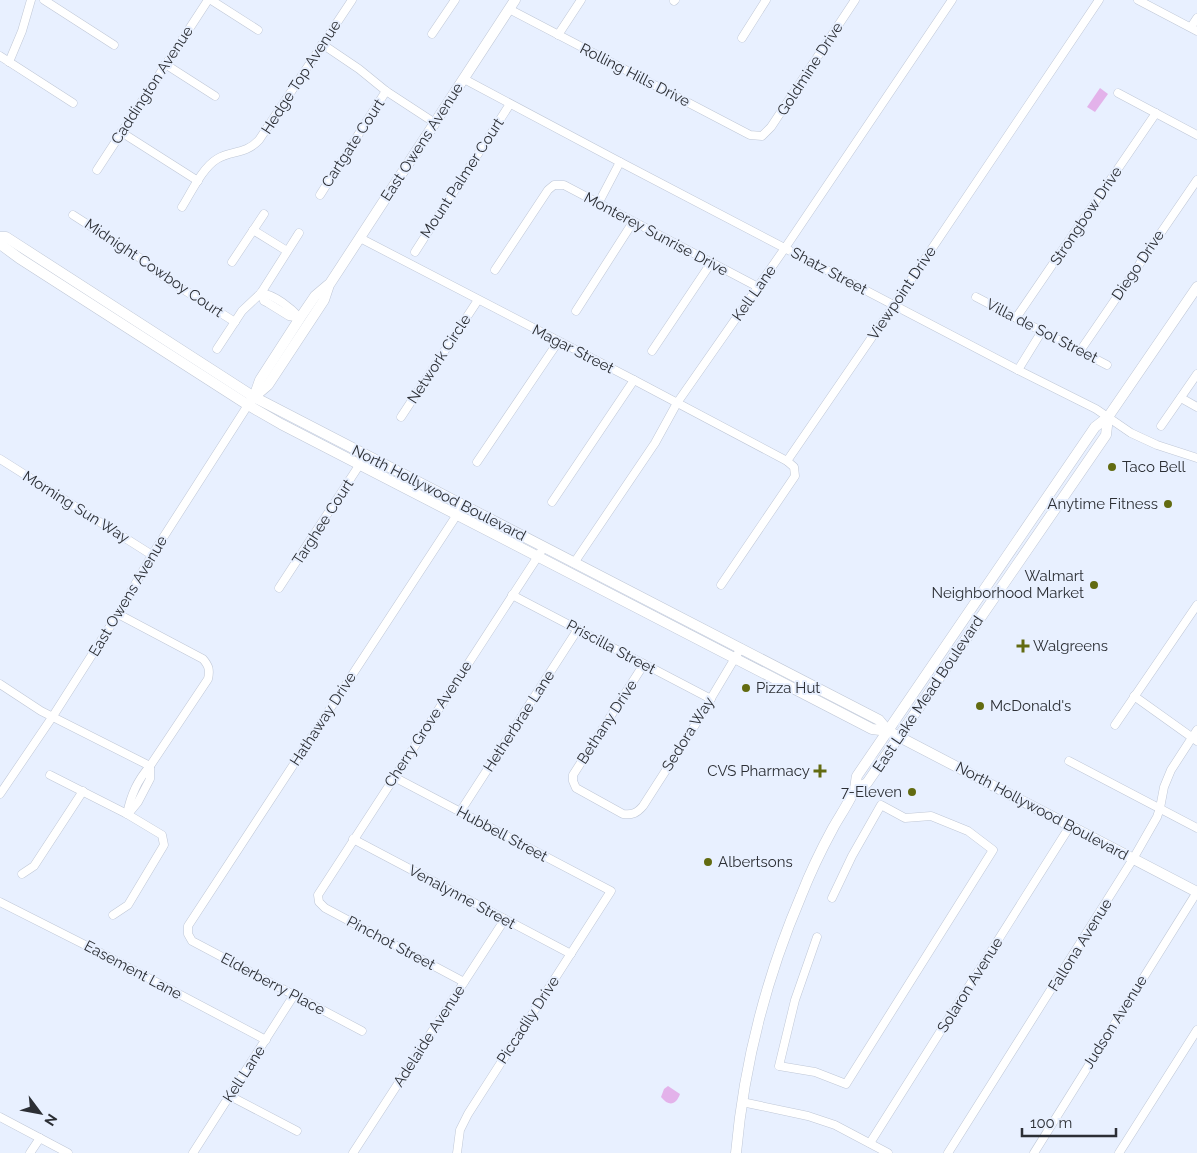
<svg xmlns="http://www.w3.org/2000/svg" width="1197" height="1153" font-family="Raleway,sans-serif">
<style>
.green{fill:#e3b2ea}
.lines{fill:none;stroke-linecap:round;stroke-linejoin:round}
.minor-casing{stroke:#bfc7d6;stroke-width:9}
.major-casing{stroke:#bfc7d6;stroke-width:11}
.minor{stroke:#fff;stroke-width:8}
.major{stroke:#fff;stroke-width:10}
.poi-dot{fill:#626b11;stroke:#e8f0ff;stroke-width:2}
.labels{text-anchor:middle;stroke-width:4;stroke-linejoin:round;paint-order:stroke}
.street-label{font-size:15px;fill:#2c2f35;stroke:#e8f0ff}
.poi-label{font-size:15px;fill:#2c2f35;stroke:#e8f0ff;text-anchor:start}
</style>
<rect width="100%" height="100%" fill="#e8f0ff"/>
<g class="green">
<path d="M1100,88L1108,94L1095,112L1087,107Z"/>
<path d="M668,1086L680,1094C676,1105 669,1107 661,1097L664,1089Z"/>
</g>
<g class="lines">
<defs>
<g id="minor">
<path d="M44,0L114,45"/>
<path d="M211,0L258,30"/>
<path d="M1138,0L1197,31"/>
<path d="M674,1L675,0"/>
<path d="M509,9L750,135L762,136L771,127L855,0"/>
<path d="M1191,27L1197,18"/>
<path d="M432,34L455,0"/>
<path d="M558,35L581,0"/>
<path d="M742,38L766,0"/>
<path d="M322,44L359,69L386,91L435,123"/>
<path d="M0,56L73,103"/>
<path d="M9,62L22,31L31,0"/>
<path d="M165,64L215,96"/>
<path d="M464,79L620,162L1018,370L1096,409L1131,433L1157,445L1197,458"/>
<path d="M1118,93L1197,135"/>
<path d="M121,132L198,181"/>
<path d="M97,170L208,0"/>
<path d="M320,195L386,91"/>
<path d="M598,204L620,162"/>
<path d="M182,207C191,193 202,168 217,159C232,150 245,155 259,140L352,0"/>
<path d="M73,215L143,260L162,276L235,322"/>
<path d="M253,230L287,251"/>
<path d="M360,238L634,380L787,461"/>
<path d="M415,252L510,104"/>
<path d="M232,262L264,214"/>
<path d="M495,270L548,190L554,185H564L758,287"/>
<path d="M261,293L264,301L268,303L289,316L300,318"/>
<path d="M261,293C275,295 291,308 300,318"/>
<path d="M976,297L1107,365"/>
<path d="M576,311L633,222"/>
<path d="M1016,318L1156,113"/>
<path d="M217,349L242,311L261,293L299,233"/>
<path d="M652,351L711,263"/>
<path d="M1080,351L1197,180"/>
<path d="M1018,370L1042,331"/>
<path d="M1181,398L1197,407"/>
<path d="M401,417L478,300"/>
<path d="M1161,426L1197,374"/>
<path d="M0,459L152,555"/>
<path d="M477,462L558,342"/>
<path d="M552,502L634,380"/>
<path d="M574,563L655,443L677,403L785,248L952,0"/>
<path d="M721,585L795,476L794,467L787,461L894,305L1099,0"/>
<path d="M279,588L362,461"/>
<path d="M512,595L711,699"/>
<path d="M118,614L203,659C209,666 210,670 208,679L150,766C137,781 131,795 127,814"/>
<path d="M644,664L573,775V781L576,788L623,814C633,815 637,813 643,806L695,725L741,648"/>
<path d="M0,684L41,711L150,766"/>
<path d="M1134,696L1197,741"/>
<path d="M1115,725L1197,605"/>
<path d="M1069,761L1197,828"/>
<path d="M50,775L127,814L162,835L164,845L128,905L113,915"/>
<path d="M394,777L611,891L468,1114L460,1130L457,1153"/>
<path d="M0,794L53,716L118,614L152,555L248,405"/>
<path d="M460,812L578,629"/>
<path d="M129,813L138,802L150,779V766"/>
<path d="M353,839L571,954"/>
<path d="M22,874L34,866L83,791"/>
<path d="M0,902L103,954L266,1040"/>
<path d="M817,937L795,1000L779,1066L815,1072L846,1084L993,850L968,831L931,816L905,818L881,805L852,856L832,898"/>
<path d="M464,982L325,908L319,902L318,895L544,547"/>
<path d="M362,1031L192,941L188,934V926L460,510"/>
<path d="M230,1096L297,1131"/>
<path d="M742,1102L808,1116L835,1125L888,1153"/>
<path d="M0,1117L68,1153"/>
<path d="M870,1143L1070,826"/>
<path d="M30,1153L40,1138"/>
<path d="M193,1153L294,995"/>
<path d="M353,1153L505,919"/>
<path d="M948,1153L1133,859L1157,817L1160,808L1164,787L1171,770L1197,730"/>
<path d="M1034,1153L1197,892"/>
<path d="M1119,1153L1197,1030"/>
</g>
<g id="major">
<path d="M0,237H6L254,397L879,720L888,731L1197,892"/>
<path d="M0,244L19,258L248,405L281,424L872,729L888,731"/>
<path d="M254,397L260,380L300,318L315,296L328,285"/>
<path d="M251,401L254,397L268,385L324,300L329,285L515,0"/>
<path d="M855,789L867,783L1106,435L1108,417"/>
<path d="M736,1153C744,1064 766,978 801,896C810,873 821,850 833,828C839,817 852,798 855,788C856,784 856,780 857,776L1095,427L1108,417L1197,287"/>
</g>
</defs>
<use href="#minor" class="minor-casing"/>
<use href="#major" class="major-casing"/>
<use href="#minor" class="minor"/>
<use href="#major" class="major"/>
</g>
<g class="poi-dot">
<circle cx="1112" cy="467" r="5"/>
<circle cx="1168" cy="504" r="5"/>
<circle cx="1094" cy="585" r="5"/>
<path d="M1020.5 638.5h5v5h5v5h-5v5h-5v-5h-5v-5h5z"/>
<circle cx="746" cy="688" r="5"/>
<circle cx="980" cy="706" r="5"/>
<path d="M817.5 763.5h5v5h5v5h-5v5h-5v-5h-5v-5h5z"/>
<circle cx="912" cy="792" r="5"/>
<circle cx="708" cy="862" r="5"/>
</g>
<g class="labels">
<g class="street-label">
<text transform="translate(810 69) rotate(-57)" y="5">Goldmine Drive</text>
<text transform="translate(635 75) rotate(27)" y="5">Rolling Hills Drive</text>
<text transform="translate(301 77) rotate(-57)" y="5">Hedge Top Avenue</text>
<text transform="translate(152 85) rotate(-57)" y="5">Caddington Avenue</text>
<text transform="translate(422 142) rotate(-57)" y="5">East Owens Avenue</text>
<text transform="translate(353 143) rotate(-57)" y="5">Cartgate Court</text>
<text transform="translate(462 178) rotate(-57)" y="5">Mount Palmer Court</text>
<text transform="translate(1086 216) rotate(-56)" y="5">Strongbow Drive</text>
<text transform="translate(656 234) rotate(28)" y="5">Monterey Sunrise Drive</text>
<text transform="translate(1138 265) rotate(-56)" y="5">Diego Drive</text>
<text transform="translate(154 268) rotate(34)" y="5">Midnight Cowboy Court</text>
<text transform="translate(829 271) rotate(28)" y="5">Shatz Street</text>
<text transform="translate(754 293) rotate(-55)" y="5">Kell Lane</text>
<text transform="translate(902 293) rotate(-56)" y="5">Viewpoint Drive</text>
<text transform="translate(1042 331) rotate(27)" y="5">Villa de Sol Street</text>
<text transform="translate(573 349) rotate(27)" y="5">Magar Street</text>
<text transform="translate(439 359) rotate(-57)" y="5">Network Circle</text>
<text transform="translate(439 493) rotate(27)" y="5">North Hollywood Boulevard</text>
<text transform="translate(76 507) rotate(32)" y="5">Morning Sun Way</text>
<text transform="translate(323 522) rotate(-57)" y="5">Targhee Court</text>
<text transform="translate(128 596) rotate(-59)" y="5">East Owens Avenue</text>
<text transform="translate(611 647) rotate(28)" y="5">Priscilla Street</text>
<text transform="translate(928 694) rotate(-56)" y="5">East Lake Mead Boulevard</text>
<text transform="translate(323 719) rotate(-57)" y="5">Hathaway Drive</text>
<text transform="translate(519 721) rotate(-57)" y="5">Hetherbrae Lane</text>
<text transform="translate(607 722) rotate(-57)" y="5">Bethany Drive</text>
<text transform="translate(428 724) rotate(-57)" y="5">Cherry Grove Avenue</text>
<text transform="translate(688 734) rotate(-58)" y="5">Sedora Way</text>
<text transform="translate(1042 811) rotate(28)" y="5">North Hollywood Boulevard</text>
<text transform="translate(502 834) rotate(28)" y="5">Hubbell Street</text>
<text transform="translate(462 897) rotate(28)" y="5">Venalynne Street</text>
<text transform="translate(391 943) rotate(28)" y="5">Pinchot Street</text>
<text transform="translate(1080 945) rotate(-58)" y="5">Fallona Avenue</text>
<text transform="translate(133 970) rotate(28)" y="5">Easement Lane</text>
<text transform="translate(273 984) rotate(28)" y="5">Elderberry Place</text>
<text transform="translate(970 985) rotate(-58)" y="5">Solaron Avenue</text>
<text transform="translate(528 1020) rotate(-57)" y="5">Piccadily Drive</text>
<text transform="translate(1115 1022) rotate(-58)" y="5">Judson Avenue</text>
<text transform="translate(429 1036) rotate(-57)" y="5">Adelaide Avenue</text>
<text transform="translate(244 1074) rotate(-57)" y="5">Kell Lane</text>
</g>
<g class="poi-label">
<text x="1122" y="472">Taco Bell</text>
<text x="1158" y="509" text-anchor="end">Anytime Fitness</text>
<text x="1084" y="581" text-anchor="end">Walmart<tspan x="1084" dy="17">Neighborhood Market</tspan></text>
<text x="1033" y="651">Walgreens</text>
<text x="756" y="693">Pizza Hut</text>
<text x="990" y="711">McDonald's</text>
<text x="810" y="776" text-anchor="end">CVS Pharmacy</text>
<text x="902" y="797" text-anchor="end">7-Eleven</text>
<text x="718" y="867">Albertsons</text>
</g>
</g>
<g transform="translate(40 1113) rotate(122)" stroke="#e8f0ff" stroke-width="4" paint-order="stroke">
<path d="M0-4L9 19L0 12L-9 19Z" fill="#2c2f35"/>
<text y="-8" font-size="14" font-weight="bold" text-anchor="middle" fill="#2c2f35">N</text>
</g>
<path d="M1022 1128v8h94v-8" fill="none" stroke="#2c2f35" stroke-width="2.5"/>
<text x="1030" y="1128" font-size="15" fill="#2c2f35" stroke="#e8f0ff" stroke-width="4" paint-order="stroke">100 m</text>
</svg>
